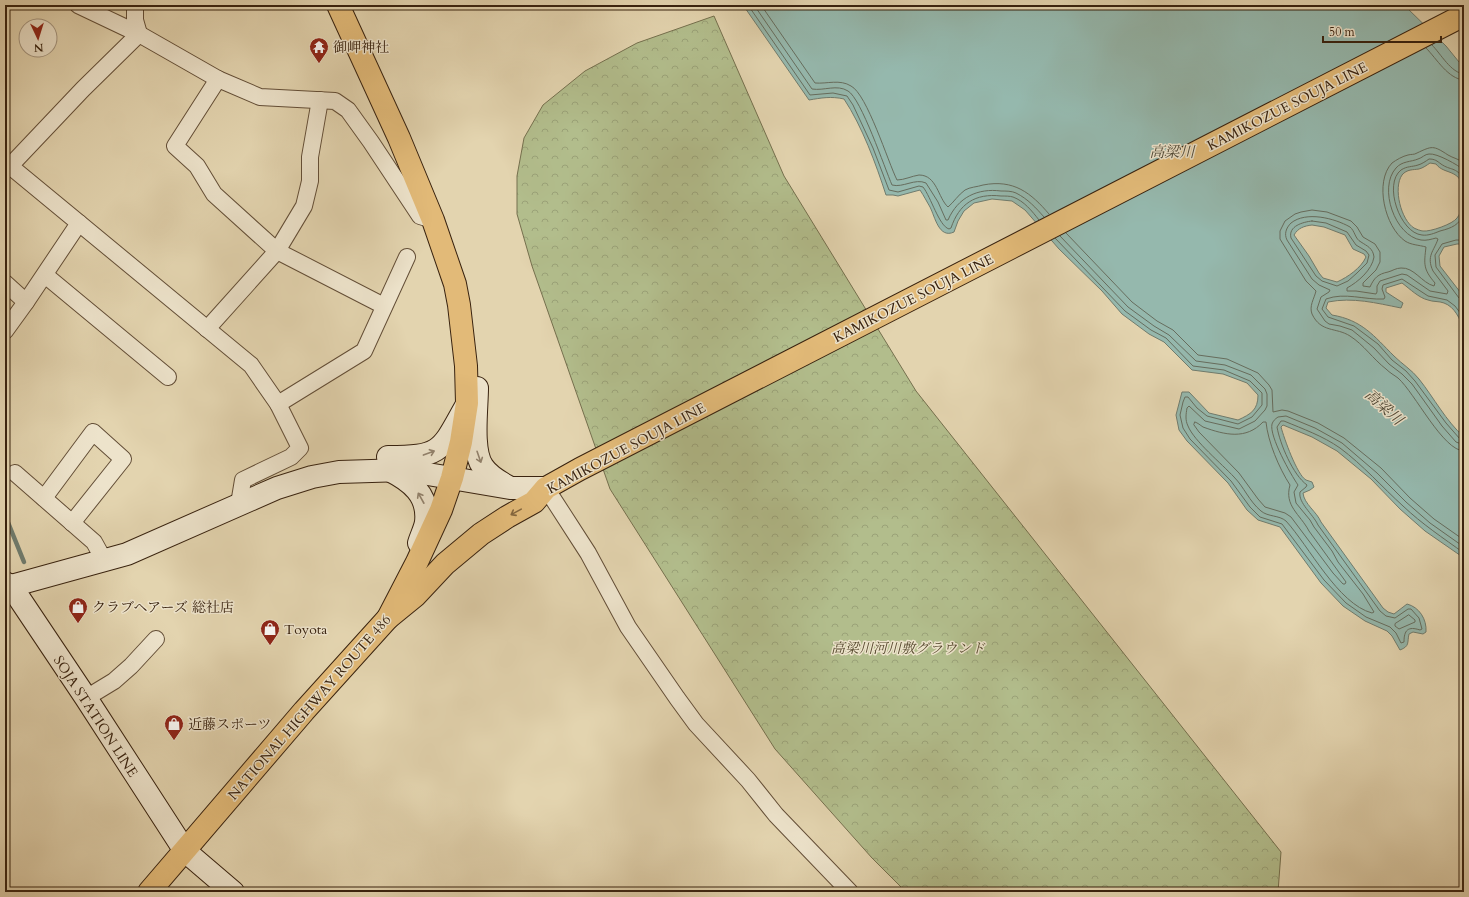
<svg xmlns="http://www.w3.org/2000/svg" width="1469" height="897" font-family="Cardo,'Noto Serif JP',serif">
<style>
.forest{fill:url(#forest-crowns);stroke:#75704e}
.water{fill:#95b8ad;stroke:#707c6e;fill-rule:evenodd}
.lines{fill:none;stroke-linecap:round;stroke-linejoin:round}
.shore{stroke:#666d5e;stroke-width:1}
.stream{stroke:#707c6e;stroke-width:4.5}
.street-casing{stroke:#634e37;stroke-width:18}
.secondary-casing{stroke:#38220f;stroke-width:24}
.primary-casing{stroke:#38220f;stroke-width:24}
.highway-casing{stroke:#38220f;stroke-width:24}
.street{stroke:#ede3cb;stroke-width:16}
.secondary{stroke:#ede3cb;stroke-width:22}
.primary{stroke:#e2ba78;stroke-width:22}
.highway{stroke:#e2ba78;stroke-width:22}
.oneway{stroke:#92826d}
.oneway2{stroke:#84663e}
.labels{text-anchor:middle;stroke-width:3;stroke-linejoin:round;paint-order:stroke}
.poi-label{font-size:14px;fill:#38220f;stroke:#ede3cb;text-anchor:start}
.street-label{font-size:14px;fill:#38220f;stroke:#ede3cb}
.park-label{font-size:14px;font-style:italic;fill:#56492e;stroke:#ede3cb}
.water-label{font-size:15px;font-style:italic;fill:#4f4836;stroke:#ede3cb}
</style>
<defs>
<pattern id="forest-crowns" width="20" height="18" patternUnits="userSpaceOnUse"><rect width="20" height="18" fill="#b2bd8c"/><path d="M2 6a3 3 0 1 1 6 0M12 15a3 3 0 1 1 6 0" fill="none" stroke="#9aa278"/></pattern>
</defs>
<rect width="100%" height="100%" fill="#e3d4af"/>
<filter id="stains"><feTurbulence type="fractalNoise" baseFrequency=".005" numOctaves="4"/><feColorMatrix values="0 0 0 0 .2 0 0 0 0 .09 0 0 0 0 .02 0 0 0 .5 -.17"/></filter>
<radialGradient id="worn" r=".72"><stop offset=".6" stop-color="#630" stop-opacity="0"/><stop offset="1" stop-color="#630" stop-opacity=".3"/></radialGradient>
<path class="forest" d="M714,16L784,176L916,391L1281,852L1278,892H906L872,858L775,749L610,489L532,266L517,214V176L524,138L543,105L585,71L637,43Z"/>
<path class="water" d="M743,5H1402L1406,7L1446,46L1459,62L1464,66V189C1459,168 1444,175 1436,164L1430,163C1427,165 1423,168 1419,169C1413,170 1407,169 1402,175C1393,188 1401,220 1414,228C1416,229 1421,231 1423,231C1430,232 1453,224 1457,218C1462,212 1463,202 1464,195V244H1457L1444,247L1439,256L1440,266L1464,297V330C1460,319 1455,307 1444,303C1439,301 1433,302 1428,300C1419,298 1410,289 1402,283L1386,288V292L1403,303L1401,308C1376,303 1353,297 1328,302L1326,308L1332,315C1362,320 1374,336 1394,356C1402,364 1412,370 1419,379C1434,398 1446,421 1464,437V558L1425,531L1400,509L1371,479L1337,451L1312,437L1283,425L1281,427C1284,438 1297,475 1306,480C1308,481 1310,481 1312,482L1314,487L1310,490L1303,493C1304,504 1317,512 1321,522L1383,608L1388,612L1394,614L1407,604C1419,607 1427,619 1426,632L1423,634L1413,632L1409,634C1407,643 1410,646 1400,650L1392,636L1387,631L1365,621L1343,606L1321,583L1280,527L1258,520L1247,510L1228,483L1187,441L1179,430L1176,415L1182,392H1189L1209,413L1238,420C1251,414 1258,410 1258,395L1247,383L1223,374L1192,370L1164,342L1149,334L1122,314L1102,291L1059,249L1025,210L1012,201L992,199L974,203L964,211L958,221L954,232C939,239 935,217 930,207C927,202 924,196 920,190L898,196L893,195H886C876,164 862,126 844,99C831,96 821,98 809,100ZM1312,225L1324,227L1345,235L1353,249L1364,254L1366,257C1361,268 1348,277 1337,282L1323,278L1319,273L1309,256L1294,235C1298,228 1304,226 1312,225Z"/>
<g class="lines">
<g class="shore">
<path d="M748,5L810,95L833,93L847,96L853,105L873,148L889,190L898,192L919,186L923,187C931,197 939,226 949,229L951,228C959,204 975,193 1001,196C1005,196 1010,196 1013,197C1024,201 1032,211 1039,220"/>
<path d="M754,5L812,89C824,91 837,84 848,91C861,98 885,169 892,185C903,188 915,178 926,183L938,202L946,220H948C958,197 978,188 1001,191C1006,191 1012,191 1016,193C1028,199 1036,208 1044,217"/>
<path d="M761,5L815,83C827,84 840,79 851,86C867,94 888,162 897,180C904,180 912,176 919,175C937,175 938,198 948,207C954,202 958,195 965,190C970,187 977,187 983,185C1014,179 1031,193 1049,214"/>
<path d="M1432,45C1441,54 1451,73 1464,74"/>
<path d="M1426,48C1437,59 1448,79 1464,80"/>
<path d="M1464,163C1459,159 1453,158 1448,155C1433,145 1432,146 1417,153C1414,155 1411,154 1408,155C1403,156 1396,160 1392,163C1374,182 1385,227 1405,241C1411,245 1419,245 1426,247C1424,264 1423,269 1435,283L1434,286C1422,283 1414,267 1401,268C1396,268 1392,271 1388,272C1378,274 1374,278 1370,287L1363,286V283L1376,270L1380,262V252L1375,244L1363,237L1357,227L1351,221L1327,212L1312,210L1301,212L1295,214L1285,221L1280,231V239L1306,281L1316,291C1314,299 1309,306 1312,314C1321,333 1336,327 1350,336C1364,345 1373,359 1386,369C1390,373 1394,375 1398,378C1415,393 1443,451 1464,451"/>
<path d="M1464,170C1458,165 1437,153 1429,154C1425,154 1422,158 1418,159C1411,162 1402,161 1396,168C1378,188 1395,236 1421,240C1426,241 1432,239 1436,238L1438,239C1434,251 1426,256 1433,271L1448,291L1447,294L1430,291L1407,275L1402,274L1380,281L1377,286V292L1376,294L1356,291H1347V288C1358,282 1372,270 1374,257C1373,248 1367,246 1361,242C1355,239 1355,231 1350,227C1334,218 1306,211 1291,223C1286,228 1284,234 1287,240L1312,279L1319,285L1330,290L1329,292L1321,297L1317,309L1325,321L1329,324L1340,326L1352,330L1374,348L1389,364L1402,374L1412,384L1442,426L1456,442L1464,445"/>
<path d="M1464,179C1455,166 1451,171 1441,164C1437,161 1435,159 1429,159C1426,161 1422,164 1418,165C1412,167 1407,166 1401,170C1383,184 1400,233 1422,235C1428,236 1435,233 1440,231C1452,228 1459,225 1464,214"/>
<path d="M1312,221L1326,223L1347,232L1356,245L1366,251L1369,255L1367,263L1357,273L1348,281L1337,286L1322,281L1316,276L1291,238C1288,226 1303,222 1312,221Z"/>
<path d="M1066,233L1132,302L1157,321L1173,330L1198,355L1227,359L1258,373L1269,385L1272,390L1273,412L1282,410L1288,411L1318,423L1344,438L1381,468L1410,498L1434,519L1464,540"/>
<path d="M1060,236L1128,307L1154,326L1169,335L1196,361L1225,365L1251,375L1265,389L1267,394V406L1265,410L1255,421L1239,429L1205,421L1189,406L1187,408C1186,414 1185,420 1188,426C1194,441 1222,464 1234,477C1244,487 1249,501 1261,511C1268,517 1279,515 1286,521C1309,546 1338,604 1372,613L1374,612L1363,594L1338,562L1332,551L1314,527L1310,520L1296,503L1294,492L1298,485C1291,475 1269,436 1272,424C1273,421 1275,419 1278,417L1286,416L1315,428L1342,443L1377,473L1406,502L1430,523L1464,547"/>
<path d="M1055,238L1125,311L1151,330L1166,338L1193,366L1224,370L1250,381L1262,393V405L1252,417L1238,424L1207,416L1197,408L1188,397H1185L1183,402L1180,415L1183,428L1190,439L1231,481L1250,507L1260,517L1282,524L1324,580L1346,603L1366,617L1390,627L1396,633L1401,643L1404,642C1404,630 1408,626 1420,630L1422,629L1419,618L1411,609H1408L1395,618L1386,616L1380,611L1318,525C1313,514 1298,503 1300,492L1306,487L1307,485C1293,475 1280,444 1277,427L1281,421H1284C1303,429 1323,436 1340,448C1363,465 1382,487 1403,506C1422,524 1443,538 1464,553"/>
<path d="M1464,240H1456L1442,244L1435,255L1436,267L1459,298L1464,299"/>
<path d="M1464,318L1455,306L1447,300L1428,296L1402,279L1383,285L1382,289L1385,297L1384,299C1364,300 1345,292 1326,299L1322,309L1328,317L1354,326L1378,344L1392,360L1406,371L1415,381L1446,423L1460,439L1464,440"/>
<path d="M1195,422C1198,423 1200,425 1203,427C1225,435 1246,440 1263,422H1266C1268,442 1279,468 1290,485C1284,506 1300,514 1309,531L1346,582L1345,584H1343L1333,573L1291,517L1285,513L1265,507L1258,499L1239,473L1199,432L1194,425Z"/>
<path d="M1409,615L1415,620V622L1399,629L1395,626V624Z"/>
</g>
<path class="stream" d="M5,515L24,562"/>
<defs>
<g id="street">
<path d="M78,5L139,34L218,79L260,97L335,101L348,110L371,142L420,216L433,220"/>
<path d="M135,5V20L139,34"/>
<path d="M218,79L175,146L197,166L214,194L277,251L384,306"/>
<path d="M5,162L79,223L26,302L5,331"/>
<path d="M10,166L83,89L139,34"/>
<path d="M79,223L251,365L278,404L300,448L291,457L243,480L239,504"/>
<path d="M45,275L168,377"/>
<path d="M5,283L26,302"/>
<path d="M207,329L277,251L304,206L310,181V157L320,100"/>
<path d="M278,404L364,351L407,257"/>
<path d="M15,473L94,542L104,560"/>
<path d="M546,488L588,553L628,627L677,698L696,724L748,780L776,815L850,892"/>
<path d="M44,498L93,432L123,459L72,523"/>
<path d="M86,698L114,681L131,666L156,639"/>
</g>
<g id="secondary">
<path d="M477,388C477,408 471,451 483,467C489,476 498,481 507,486"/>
<path d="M388,457C442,457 441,451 466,406"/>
<path d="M389,470C411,481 429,495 426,522C425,529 421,536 419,543"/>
<path d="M5,583L11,586L86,698L185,851L233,892"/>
<path d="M11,586L127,554L277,488L312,477L339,472L404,470L510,488H546"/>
</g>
<path id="primary" d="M388,618L415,596L445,564L481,534L507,517L534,502L546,488L580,469L1464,15"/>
<path id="highway" d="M149,892L304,711L388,618L417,562L441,510L452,478L461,442L467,403L466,366L459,305L455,284L433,220L399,138L338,5"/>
</defs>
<use href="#street" class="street-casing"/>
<use href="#secondary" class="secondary-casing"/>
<use href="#primary" class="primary-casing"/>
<use href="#highway" class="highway-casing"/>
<use href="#street" class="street"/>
<use href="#secondary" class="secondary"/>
<use href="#primary" class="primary"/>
<use href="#highway" class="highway"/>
</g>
<defs><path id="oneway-shaft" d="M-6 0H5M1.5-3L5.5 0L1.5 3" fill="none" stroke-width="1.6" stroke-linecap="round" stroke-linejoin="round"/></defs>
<g class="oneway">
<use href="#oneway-shaft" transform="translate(429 453) rotate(-20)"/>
<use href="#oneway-shaft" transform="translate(479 457) rotate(71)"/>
<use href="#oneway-shaft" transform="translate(421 498) rotate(-119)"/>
</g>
<use class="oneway2" href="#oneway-shaft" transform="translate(516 512) rotate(151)"/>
<defs>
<symbol id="temple-pin" viewBox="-11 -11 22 30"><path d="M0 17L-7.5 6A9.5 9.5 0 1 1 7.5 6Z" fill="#8f2418" stroke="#ede3cb"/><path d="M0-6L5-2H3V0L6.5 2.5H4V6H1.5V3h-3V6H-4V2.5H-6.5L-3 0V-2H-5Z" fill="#fff"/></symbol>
<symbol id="shop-pin" viewBox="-11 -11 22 30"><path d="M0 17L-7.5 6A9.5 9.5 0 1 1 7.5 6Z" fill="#8f2418" stroke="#ede3cb"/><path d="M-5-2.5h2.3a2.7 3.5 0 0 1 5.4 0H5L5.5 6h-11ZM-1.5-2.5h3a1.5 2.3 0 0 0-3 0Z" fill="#fff"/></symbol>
</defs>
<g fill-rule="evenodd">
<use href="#temple-pin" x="308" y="36" width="22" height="30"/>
<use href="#shop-pin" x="67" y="596" width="22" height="30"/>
<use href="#shop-pin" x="259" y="618" width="22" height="30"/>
<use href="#shop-pin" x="163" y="713" width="22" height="30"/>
</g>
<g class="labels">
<g class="poi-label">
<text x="333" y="52">御岬神社</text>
<text x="92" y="612">クラブヘアーズ 総社店</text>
<text x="284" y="634">Toyota</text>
<text x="188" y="729">近藤スポーツ</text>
</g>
<g class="street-label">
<text transform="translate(1287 106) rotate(-27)" y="5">KAMIKOZUE SOUJA LINE</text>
<text transform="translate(913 298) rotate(-27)" y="5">KAMIKOZUE SOUJA LINE</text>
<text transform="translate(626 448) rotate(-28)" y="5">KAMIKOZUE SOUJA LINE</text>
<text transform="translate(309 707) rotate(-49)" y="5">NATIONAL HIGHWAY ROUTE 486</text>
<text transform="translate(96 716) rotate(57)" y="5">SOJA STATION LINE</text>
</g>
<g class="park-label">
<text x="908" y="653">高梁川河川敷グラウンド</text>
</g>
<g class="water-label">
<text x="1172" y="157">高梁川</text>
<text transform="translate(1384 407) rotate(42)" y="5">高梁川</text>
</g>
</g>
<rect width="1469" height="897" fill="none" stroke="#e3d4af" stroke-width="20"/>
<rect x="6" y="6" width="1457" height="885" fill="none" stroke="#38220f" stroke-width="2"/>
<rect x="10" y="10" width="1449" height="877" fill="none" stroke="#38220f"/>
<g transform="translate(38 38) rotate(176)"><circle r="19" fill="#ede3cb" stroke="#a59680"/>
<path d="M0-3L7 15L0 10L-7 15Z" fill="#8f2418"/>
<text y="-6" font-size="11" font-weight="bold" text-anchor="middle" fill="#38220f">N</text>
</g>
<path d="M1323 36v6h118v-6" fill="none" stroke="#38220f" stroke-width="2"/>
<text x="1329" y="36" font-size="12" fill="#38220f" stroke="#ede3cb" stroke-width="3" paint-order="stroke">50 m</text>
<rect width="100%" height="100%" filter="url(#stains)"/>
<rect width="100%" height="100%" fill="url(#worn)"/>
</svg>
